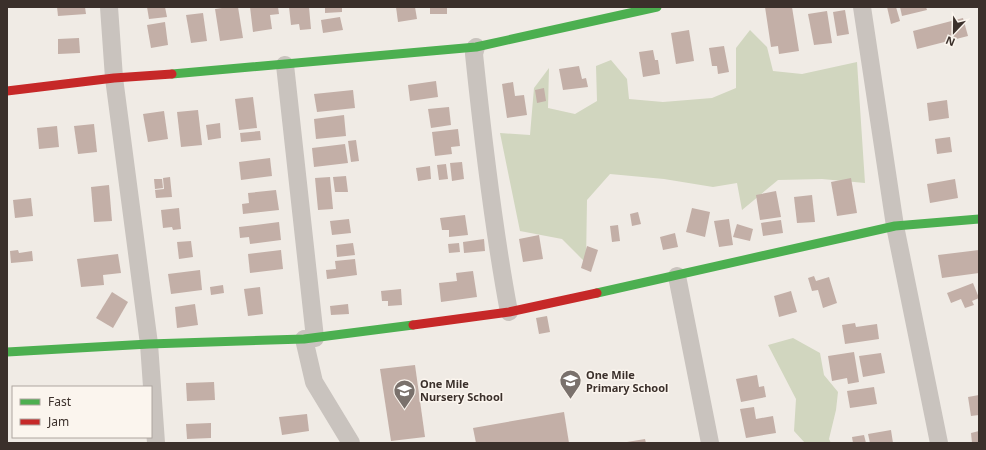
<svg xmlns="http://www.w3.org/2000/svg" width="986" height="450" font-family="'Noto Sans',sans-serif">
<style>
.green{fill:#d1d6bf}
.building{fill:#c3afa7}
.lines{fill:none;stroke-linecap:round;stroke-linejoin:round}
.street{stroke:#c9c3be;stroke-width:18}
.fast{stroke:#4caf50;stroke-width:9}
.jam{stroke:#c62828;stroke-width:9}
.labels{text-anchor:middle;stroke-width:3;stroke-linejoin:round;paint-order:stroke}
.poi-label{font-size:11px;font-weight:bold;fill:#3b302b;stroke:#fbf5ee;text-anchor:start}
</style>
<rect width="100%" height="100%" fill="#f0ebe5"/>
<g class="green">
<path d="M750,30L767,47L773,71L802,74L857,62L865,183L822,179L778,180L742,210L737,183L713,187L664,179L610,174L587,200L586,263L562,239L520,231L500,133L530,135L534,88L549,68L548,108L575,114L597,101L596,66L611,60L627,79L629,99L663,102L712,98L736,88V48Z"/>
<path d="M793,338L820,353L824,375L838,392L836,410L829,439L831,443H805L794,431L796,399L768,345Z"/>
</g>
<g class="building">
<path d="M57,7H85L86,14L58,16Z"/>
<path d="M147,7H165L167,17L149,19Z"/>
<path d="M229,7H238L243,38L220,41L215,9Z"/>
<path d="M250,7H278L279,14L270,15L272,29L253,32Z"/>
<path d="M289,7H309L311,29L300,30L299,24L291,25Z"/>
<path d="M325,7H342V12L325,13Z"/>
<path d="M396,7H415L417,19L398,22Z"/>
<rect x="430" y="7" width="17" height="7"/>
<path d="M765,7H792L799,51L779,54L778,46L771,47Z"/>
<path d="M887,7H896L900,21L891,24Z"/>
<path d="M900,7H926L927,10L902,16Z"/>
<path d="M845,10L849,34L837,36L833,12Z"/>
<path d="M827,11L832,43L814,45L808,14Z"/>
<path d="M203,13L207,41L191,43L186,15Z"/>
<path d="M340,17L343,30L323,33L321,20Z"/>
<path d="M963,18L968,36L917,49L913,31Z"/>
<path d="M165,22L168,45L151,48L147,25Z"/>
<path d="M689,30L694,61L676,64L671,33Z"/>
<path d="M79,38L80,53L58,54V39Z"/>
<path d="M724,46L729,72L718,74L717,66H712L709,48Z"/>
<path d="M653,50L655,60H658L660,74L643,77L639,52Z"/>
<path d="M579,66L582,79L586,78L588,87L563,90L559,69Z"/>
<path d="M436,81L438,97L410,101L408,85Z"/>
<path d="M513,82L515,96L524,95L527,115L507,118L502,84Z"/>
<path d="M544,88L546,101L537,103L535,90Z"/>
<path d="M353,90L355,108L317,112L314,94Z"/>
<path d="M253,97L257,128L239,130L235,99Z"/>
<path d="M947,100L949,118L929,121L927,103Z"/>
<path d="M449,107L451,125L431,128L428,109Z"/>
<path d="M198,110L202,145L181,147L177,112Z"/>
<path d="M164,111L168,139L148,142L143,114Z"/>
<path d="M344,115L346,136L316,139L314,119Z"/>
<path d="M220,123L221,138L208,140L206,125Z"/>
<path d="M94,124L97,152L78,154L74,126Z"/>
<path d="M57,126L59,147L39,149L37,128Z"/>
<path d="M458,129L460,146L451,147L452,154L435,156L432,132Z"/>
<path d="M260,131L261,140L241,142L240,133Z"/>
<path d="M950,137L952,152L937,154L935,139Z"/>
<path d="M356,140L359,161L351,162L348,141Z"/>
<path d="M345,144L348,163L314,167L312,148Z"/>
<path d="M270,158L272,176L241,180L239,162Z"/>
<path d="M462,162L464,179L452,181L450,163Z"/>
<path d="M446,164L448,179L439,180L437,165Z"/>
<path d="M430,166L431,179L418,181L416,168Z"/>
<path d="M346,176L348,192H335L333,177Z"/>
<path d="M170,177L172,197L156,198L155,190L164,189L163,178Z"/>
<path d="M330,177L333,209L318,210L315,178Z"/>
<path d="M851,178L857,213L837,216L831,182Z"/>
<path d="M154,179H162L163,188L155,189Z"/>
<path d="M955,179L958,198L930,203L927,184Z"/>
<path d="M109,185L112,221L94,222L91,187Z"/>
<path d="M276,190L279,210L243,214L242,204L249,203L248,193Z"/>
<path d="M776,191L781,217L760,220L756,195Z"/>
<path d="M812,195L815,222L797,223L794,197Z"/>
<path d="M31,198L33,216L15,218L13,200Z"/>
<path d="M179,208L181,229L173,230L172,227L163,228L161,210Z"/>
<path d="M692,208L710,212L705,237L686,232Z"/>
<path d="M638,212L641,224L632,226L630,214Z"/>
<path d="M465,215L468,235L449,237V230H442L440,218Z"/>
<path d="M349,219L351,233L332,235L330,221Z"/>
<path d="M729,219L733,245L719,247L714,221Z"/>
<path d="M781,220L783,233L763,236L761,223Z"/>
<path d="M279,222L281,240L250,244L249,237L240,238L239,227Z"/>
<path d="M737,224L753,229L750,241L733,237Z"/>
<path d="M618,225L620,241L612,242L610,226Z"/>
<path d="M675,233L678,247L663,250L660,237Z"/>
<path d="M539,235L543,259L523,262L519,239Z"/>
<path d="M484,239L485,251L464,253L463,242Z"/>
<path d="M191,241L193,257L179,259L177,242Z"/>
<path d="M353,243L355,255L337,257L336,245Z"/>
<path d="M459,243L460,252L449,253L448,244Z"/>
<path d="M587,246L598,250L591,272L581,268Z"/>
<path d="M18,250L19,253L32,251L33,261L11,263L10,251Z"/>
<path d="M281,250L283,269L250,273L248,254Z"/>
<path d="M979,250V273L942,278L938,255Z"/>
<path d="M118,254L121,273L103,275L104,285L81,287L77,259Z"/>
<path d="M355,259L357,275L327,279L326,270L336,269L335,261Z"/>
<path d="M200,270L202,290L171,294L168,274Z"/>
<path d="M473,271L477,297L441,302L439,283L457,281L456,273Z"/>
<path d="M814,276L816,281L829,277L837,303L823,308L818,290L812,291L808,278Z"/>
<path d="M973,283L979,298L972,301L974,305L965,308L961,299L951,303L947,293Z"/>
<path d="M223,285L224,293L211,295L210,287Z"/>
<path d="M260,287L263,314L248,316L244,289Z"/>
<path d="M401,289L402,305L388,306V301H382L381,291Z"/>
<path d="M791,291L797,312L779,317L774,296Z"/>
<path d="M112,292L128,302L113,328L96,318Z"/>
<path d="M195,304L198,325L177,328L175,307Z"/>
<path d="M348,304L349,314L331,315L330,306Z"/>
<path d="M547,316L550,332L539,334L536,318Z"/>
<path d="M855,323L856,327L877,324L879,339L845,344L842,325Z"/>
<path d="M854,352L859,382L848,384L847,378L832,381L828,356Z"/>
<path d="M881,353L885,373L863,377L859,356Z"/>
<path d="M415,365L425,437L391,441L380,369Z"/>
<path d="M757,375L759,387L764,386L766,397L741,402L736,379Z"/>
<path d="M214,382L215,400L187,401L186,383Z"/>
<path d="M874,387L877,404L850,408L847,391Z"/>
<path d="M979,395V415L971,416L968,397Z"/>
<path d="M754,407L756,419L773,416L776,433L746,438L740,409Z"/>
<path d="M564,412L569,443H476L473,428Z"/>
<path d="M307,414L309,431L282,435L279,417Z"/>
<path d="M211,423V438L187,439L186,424Z"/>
<path d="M891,430L893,443H870L868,434Z"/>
<path d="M979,431V443H972L971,433Z"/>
<path d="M864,435L866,443H853L852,437Z"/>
<path d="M645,439L646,443H627V442Z"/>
</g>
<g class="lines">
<g class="street">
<path d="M109,7L114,78L149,344L156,443"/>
<path d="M862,7L895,226L939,443"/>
<path d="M476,47L474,54C483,140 493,227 509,312"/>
<path d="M285,65L315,338"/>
<path d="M677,276L710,443"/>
<path d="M304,339L314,382L351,443"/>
</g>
<g class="fast">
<path d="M172,74L476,47L657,7"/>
<path d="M597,293L895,226L979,219"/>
<path d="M7,352L149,344L304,339L413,325"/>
</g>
<g class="jam">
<path d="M7,91L114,78L172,74"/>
<path d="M413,325L509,312L597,293"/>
</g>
</g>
<defs>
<symbol id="school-pin" viewBox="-11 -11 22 30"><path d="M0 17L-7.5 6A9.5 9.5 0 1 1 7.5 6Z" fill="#7a716c" stroke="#fbf5ee"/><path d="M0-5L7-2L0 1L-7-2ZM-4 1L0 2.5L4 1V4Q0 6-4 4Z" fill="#fff"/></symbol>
</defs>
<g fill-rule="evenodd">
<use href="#school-pin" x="558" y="368" width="25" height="34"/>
<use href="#school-pin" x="392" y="378" width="25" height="34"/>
</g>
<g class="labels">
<g class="poi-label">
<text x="586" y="379">One Mile<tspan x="586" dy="13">Primary School</tspan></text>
<text x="420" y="388">One Mile<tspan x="420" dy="13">Nursery School</tspan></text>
</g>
</g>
<rect width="986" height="450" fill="none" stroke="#3b302b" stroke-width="16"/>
<rect x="12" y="386" width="140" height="52" fill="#fbf5ee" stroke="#aea6a0"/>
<rect x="20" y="399" width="20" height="6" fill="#4caf50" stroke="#aea6a0"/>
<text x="48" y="406" font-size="12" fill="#3b302b">Fast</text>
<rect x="20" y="419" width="20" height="6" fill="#c62828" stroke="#aea6a0"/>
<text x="48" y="426" font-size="12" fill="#3b302b">Jam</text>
<g transform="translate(954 32) rotate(202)" stroke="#fbf5ee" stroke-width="3" paint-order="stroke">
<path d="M0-3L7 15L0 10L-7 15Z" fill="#3b302b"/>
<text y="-6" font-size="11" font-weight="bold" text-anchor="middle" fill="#3b302b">N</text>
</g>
</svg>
